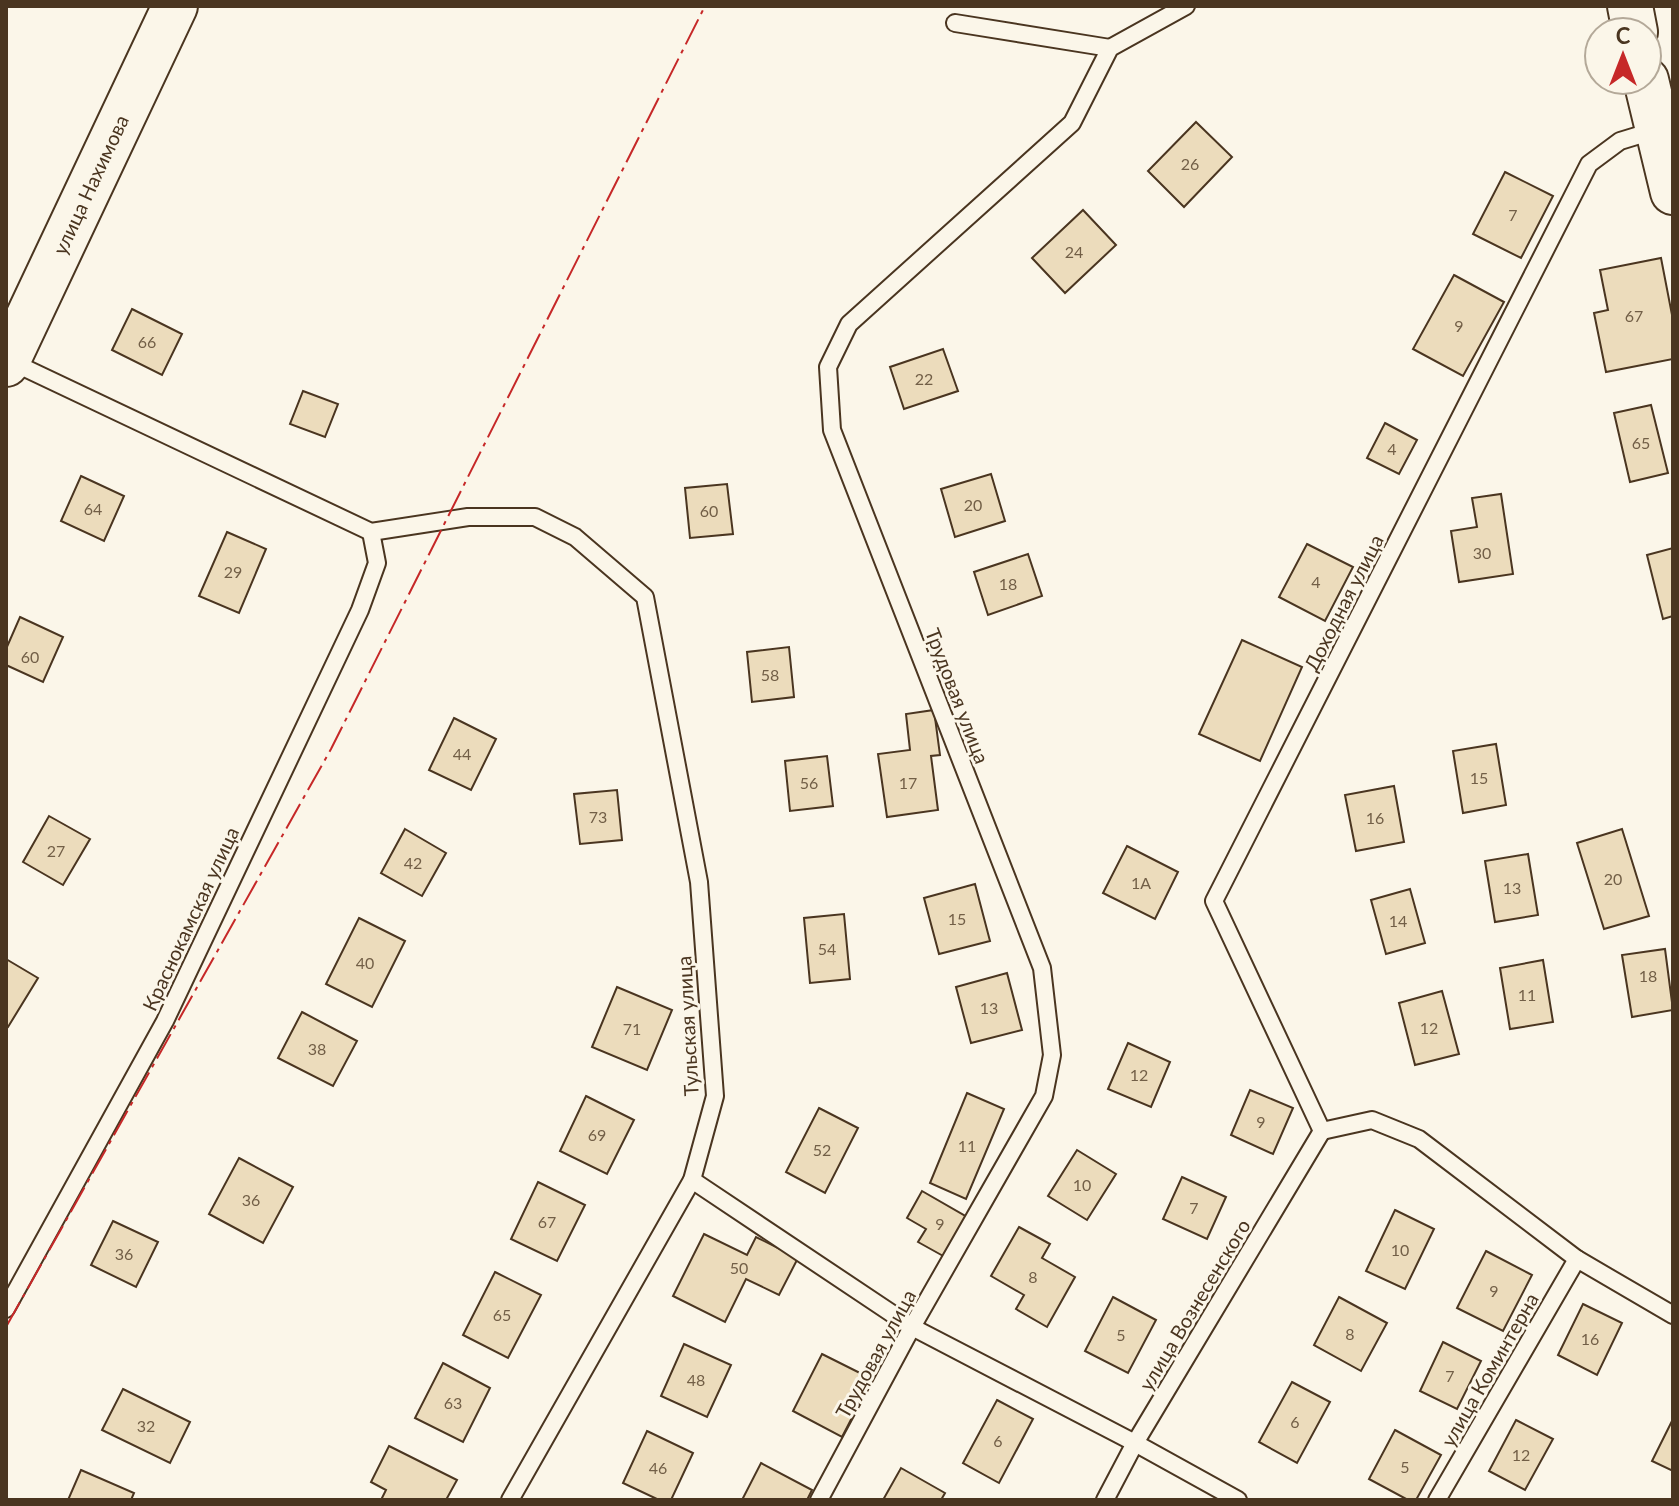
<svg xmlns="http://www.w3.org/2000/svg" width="1679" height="1506" font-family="Lato,sans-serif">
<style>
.building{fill:#ecdcbc;stroke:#4a3520;stroke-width:2}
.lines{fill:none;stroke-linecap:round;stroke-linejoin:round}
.lane-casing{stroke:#4a3520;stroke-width:20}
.secondary-casing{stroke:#4a3520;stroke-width:48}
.primary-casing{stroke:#4a3520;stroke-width:48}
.lane{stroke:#fbf6e9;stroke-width:16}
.secondary{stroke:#fbf6e9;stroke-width:44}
.primary{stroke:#fbf6e9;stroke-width:44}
.power{stroke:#c62828;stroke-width:2;stroke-dasharray:28 6 4 6;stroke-linecap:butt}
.labels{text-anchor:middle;stroke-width:6;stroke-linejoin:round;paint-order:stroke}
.number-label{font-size:16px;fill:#725f47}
.street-label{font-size:20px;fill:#4a3520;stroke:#fbf6e9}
</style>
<rect width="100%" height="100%" fill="#fbf6e9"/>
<g class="building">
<path d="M1196,122L1232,157L1184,207L1148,171Z"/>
<path d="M1505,172L1553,196L1521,258L1473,234Z"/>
<path d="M1083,210L1116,245L1065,293L1032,258Z"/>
<path d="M1661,258L1673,320V359L1606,372L1594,313L1608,310L1600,270Z"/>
<path d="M1454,275L1504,302L1463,376L1413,349Z"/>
<path d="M132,309L182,334L162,375L112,350Z"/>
<path d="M943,349L958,391L904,409L890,367Z"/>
<path d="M303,391L338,404L325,437L290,424Z"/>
<path d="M1651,405L1668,473L1630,482L1614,413Z"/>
<path d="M1385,423L1417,440L1399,474L1367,458Z"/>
<path d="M991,474L1005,521L955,537L941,489Z"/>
<path d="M81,476L124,496L104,541L61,521Z"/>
<path d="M727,484L733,534L690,538L685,488Z"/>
<path d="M1501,494L1513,574L1459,582L1451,531L1477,527L1472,498Z"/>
<path d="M227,532L266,549L239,613L199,596Z"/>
<path d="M1307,544L1353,567L1325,621L1279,597Z"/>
<path d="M1673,548V616L1663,619L1647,555Z"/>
<path d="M1028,554L1042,596L988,615L974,572Z"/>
<path d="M20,617L63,637L43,682L6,665V649Z"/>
<path d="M1242,640L1302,667L1260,761L1199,734Z"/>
<path d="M789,647L794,697L752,702L747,652Z"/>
<path d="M934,710L940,755L931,756L938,810L887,817L878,754L910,750L906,714Z"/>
<path d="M454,718L496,739L471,790L429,770Z"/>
<path d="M1496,744L1506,805L1463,813L1453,751Z"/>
<path d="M827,756L833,806L790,811L785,761Z"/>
<path d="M1394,786L1404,842L1356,851L1345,795Z"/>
<path d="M617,790L622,840L580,844L574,794Z"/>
<path d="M49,816L90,839L63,885L23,862Z"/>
<path d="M405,829L446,853L422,896L381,873Z"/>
<path d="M1622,829L1649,916L1604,929L1577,843Z"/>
<path d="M1127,846L1178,872L1155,919L1103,893Z"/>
<path d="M1528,854L1538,915L1495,922L1485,861Z"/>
<path d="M975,884L990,941L939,954L924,898Z"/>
<path d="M1410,889L1425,943L1386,954L1371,900Z"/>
<path d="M844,914L850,979L810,983L804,918Z"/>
<path d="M359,918L405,941L372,1007L326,984Z"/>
<path d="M1665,949L1673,1010L1632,1017L1622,955Z"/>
<path d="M6,959L38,978L8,1027L6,1026Z"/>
<path d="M1543,960L1553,1022L1510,1029L1500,968Z"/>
<path d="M1007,973L1022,1030L971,1043L956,987Z"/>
<path d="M617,987L672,1010L647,1070L592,1047Z"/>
<path d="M1442,991L1459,1054L1415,1065L1399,1003Z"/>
<path d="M302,1012L357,1041L333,1086L278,1058Z"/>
<path d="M1128,1043L1170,1062L1151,1107L1108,1089Z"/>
<path d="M1250,1090L1293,1108L1273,1154L1231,1135Z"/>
<path d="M967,1093L1004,1109L966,1199L930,1183Z"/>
<path d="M586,1096L634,1120L607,1174L560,1151Z"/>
<path d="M819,1108L858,1128L825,1193L786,1172Z"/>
<path d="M1077,1150L1116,1174L1087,1220L1048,1196Z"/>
<path d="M239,1158L293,1187L263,1243L209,1214Z"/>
<path d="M1182,1177L1226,1197L1207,1239L1163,1219Z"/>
<path d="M538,1182L585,1205L557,1261L511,1239Z"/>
<path d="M922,1191L967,1217L945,1257L918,1242L926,1229L907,1218Z"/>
<path d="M1395,1210L1434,1229L1405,1289L1366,1271Z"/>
<path d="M113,1221L158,1242L136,1287L91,1265Z"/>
<path d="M1019,1227L1050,1244L1042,1258L1075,1277L1047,1327L1016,1309L1024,1295L991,1276Z"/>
<path d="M704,1234L747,1255L756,1237L798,1258L779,1295L746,1279L725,1322L673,1296Z"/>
<path d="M1486,1251L1532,1275L1503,1331L1457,1308Z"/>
<path d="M495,1272L541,1295L508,1358L463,1335Z"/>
<path d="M1113,1297L1156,1320L1128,1373L1085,1351Z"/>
<path d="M1339,1297L1387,1323L1361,1371L1314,1345Z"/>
<path d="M1583,1304L1622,1323L1597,1375L1558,1355Z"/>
<path d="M1443,1342L1481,1361L1457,1409L1420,1391Z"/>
<path d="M684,1344L731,1365L707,1417L661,1396Z"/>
<path d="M822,1354L872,1379L842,1437L793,1411Z"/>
<path d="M443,1363L490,1388L463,1442L415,1418Z"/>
<path d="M1292,1382L1330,1402L1297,1463L1259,1442Z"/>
<path d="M123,1389L190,1422L170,1463L102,1430Z"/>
<path d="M997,1400L1033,1419L999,1483L963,1463Z"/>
<path d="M1673,1419V1471L1652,1461Z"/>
<path d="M1516,1420L1553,1439L1525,1490L1489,1471Z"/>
<path d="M1395,1430L1441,1455L1416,1500H1408L1369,1479Z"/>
<path d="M647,1431L693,1453L671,1500H659L623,1483Z"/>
<path d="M389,1446L457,1480L446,1500H381L386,1490L371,1482Z"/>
<path d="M761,1463L812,1490L807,1500H742Z"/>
<path d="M901,1468L945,1493L941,1500H883Z"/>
<path d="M81,1470L134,1493L131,1500H68Z"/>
</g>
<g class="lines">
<defs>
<g id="lane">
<path d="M955,23L1110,48"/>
<path d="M10,361L371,532L468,517H535L575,537L645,597L699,882L715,1096L692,1180L510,1500"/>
<path d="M1322,1131L1214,901L1589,164L1620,141L1656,130"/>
<path d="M1322,1131L1372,1120L1419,1139L1577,1259L1673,1315"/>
<path d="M692,1180L912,1327L1135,1443L1238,1500"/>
<path d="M6,1309L165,1021L360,610L377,563L371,532"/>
<path d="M819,1500L912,1327L1044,1096L1052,1055L1042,968L832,430L828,367L849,324L1072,123L1110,48L1186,6"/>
<path d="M1105,1500L1135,1443L1322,1131"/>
<path d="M1437,1500L1577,1259"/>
</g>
<g id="secondary">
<path d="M1630,6L1635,32"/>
<path d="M1646,80L1673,192"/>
</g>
<path id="primary" d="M6,364L175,6"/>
</defs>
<use href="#lane" class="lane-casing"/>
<use href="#secondary" class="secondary-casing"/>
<use href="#primary" class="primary-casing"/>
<use href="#lane" class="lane"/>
<use href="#secondary" class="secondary"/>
<use href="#primary" class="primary"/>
<path class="power" d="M6,1327L331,749L705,6"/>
</g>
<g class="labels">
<g class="number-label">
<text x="1190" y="170">26</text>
<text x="1513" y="221">7</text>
<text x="1074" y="258">24</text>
<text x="1634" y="322">67</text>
<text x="1459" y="332">9</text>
<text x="147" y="348">66</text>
<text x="924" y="385">22</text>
<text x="1641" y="449">65</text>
<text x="1392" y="455">4</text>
<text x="973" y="511">20</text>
<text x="93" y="515">64</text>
<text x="709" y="517">60</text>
<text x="1482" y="559">30</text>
<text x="233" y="578">29</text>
<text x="1316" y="588">4</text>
<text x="1008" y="590">18</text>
<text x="30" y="663">60</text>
<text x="770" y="681">58</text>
<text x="462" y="760">44</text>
<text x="1479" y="784">15</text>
<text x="809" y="789">56</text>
<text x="908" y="789">17</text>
<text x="598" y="823">73</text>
<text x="1375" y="824">16</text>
<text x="56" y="857">27</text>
<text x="413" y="869">42</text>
<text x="1613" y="885">20</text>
<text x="1141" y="889">1А</text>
<text x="1512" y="894">13</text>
<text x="957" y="925">15</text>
<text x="1398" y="927">14</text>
<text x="827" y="955">54</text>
<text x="365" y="969">40</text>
<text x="1648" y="982">18</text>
<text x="1527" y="1001">11</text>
<text x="989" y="1014">13</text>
<text x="1429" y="1034">12</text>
<text x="632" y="1035">71</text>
<text x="317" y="1055">38</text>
<text x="1139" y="1081">12</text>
<text x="1261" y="1128">9</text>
<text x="597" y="1141">69</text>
<text x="967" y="1152">11</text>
<text x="822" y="1156">52</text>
<text x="1082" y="1191">10</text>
<text x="251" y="1206">36</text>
<text x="1194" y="1214">7</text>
<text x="547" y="1228">67</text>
<text x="940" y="1230">9</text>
<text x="1400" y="1256">10</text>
<text x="124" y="1260">36</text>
<text x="739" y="1274">50</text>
<text x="1033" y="1283">8</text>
<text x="1494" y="1297">9</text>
<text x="502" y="1321">65</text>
<text x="1350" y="1340">8</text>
<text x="1121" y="1341">5</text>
<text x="1590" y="1345">16</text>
<text x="1450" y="1382">7</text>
<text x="696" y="1386">48</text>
<text x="453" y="1409">63</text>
<text x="1295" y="1428">6</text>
<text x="146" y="1432">32</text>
<text x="998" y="1447">6</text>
<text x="1521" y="1461">12</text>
<text x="1405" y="1473">5</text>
<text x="658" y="1474">46</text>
</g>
<g class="street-label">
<text transform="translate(91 185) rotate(-65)" y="7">улица Нахимова</text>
<text transform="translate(1344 603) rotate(-63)" y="7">Доходная улица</text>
<text transform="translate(957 696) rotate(69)" y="7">Трудовая улица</text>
<text transform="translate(191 919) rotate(-65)" y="7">Краснокамская улица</text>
<text transform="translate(688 1026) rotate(-93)" y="7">Тульская улица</text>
<text transform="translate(1195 1305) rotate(-59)" y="7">улица Вознесенского</text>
<text transform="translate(876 1354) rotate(-61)" y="7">Трудовая улица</text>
<text transform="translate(1490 1370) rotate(-60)" y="7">улица Коминтерна</text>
</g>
</g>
<rect width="1679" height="1506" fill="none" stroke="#4a3520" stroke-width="16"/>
<g transform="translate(1623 56)"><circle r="38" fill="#fbf6e9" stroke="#b4a999" stroke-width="2"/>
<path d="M0-6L14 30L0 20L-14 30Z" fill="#c62828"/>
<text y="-12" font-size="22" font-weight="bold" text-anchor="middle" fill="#4a3520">С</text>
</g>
</svg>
